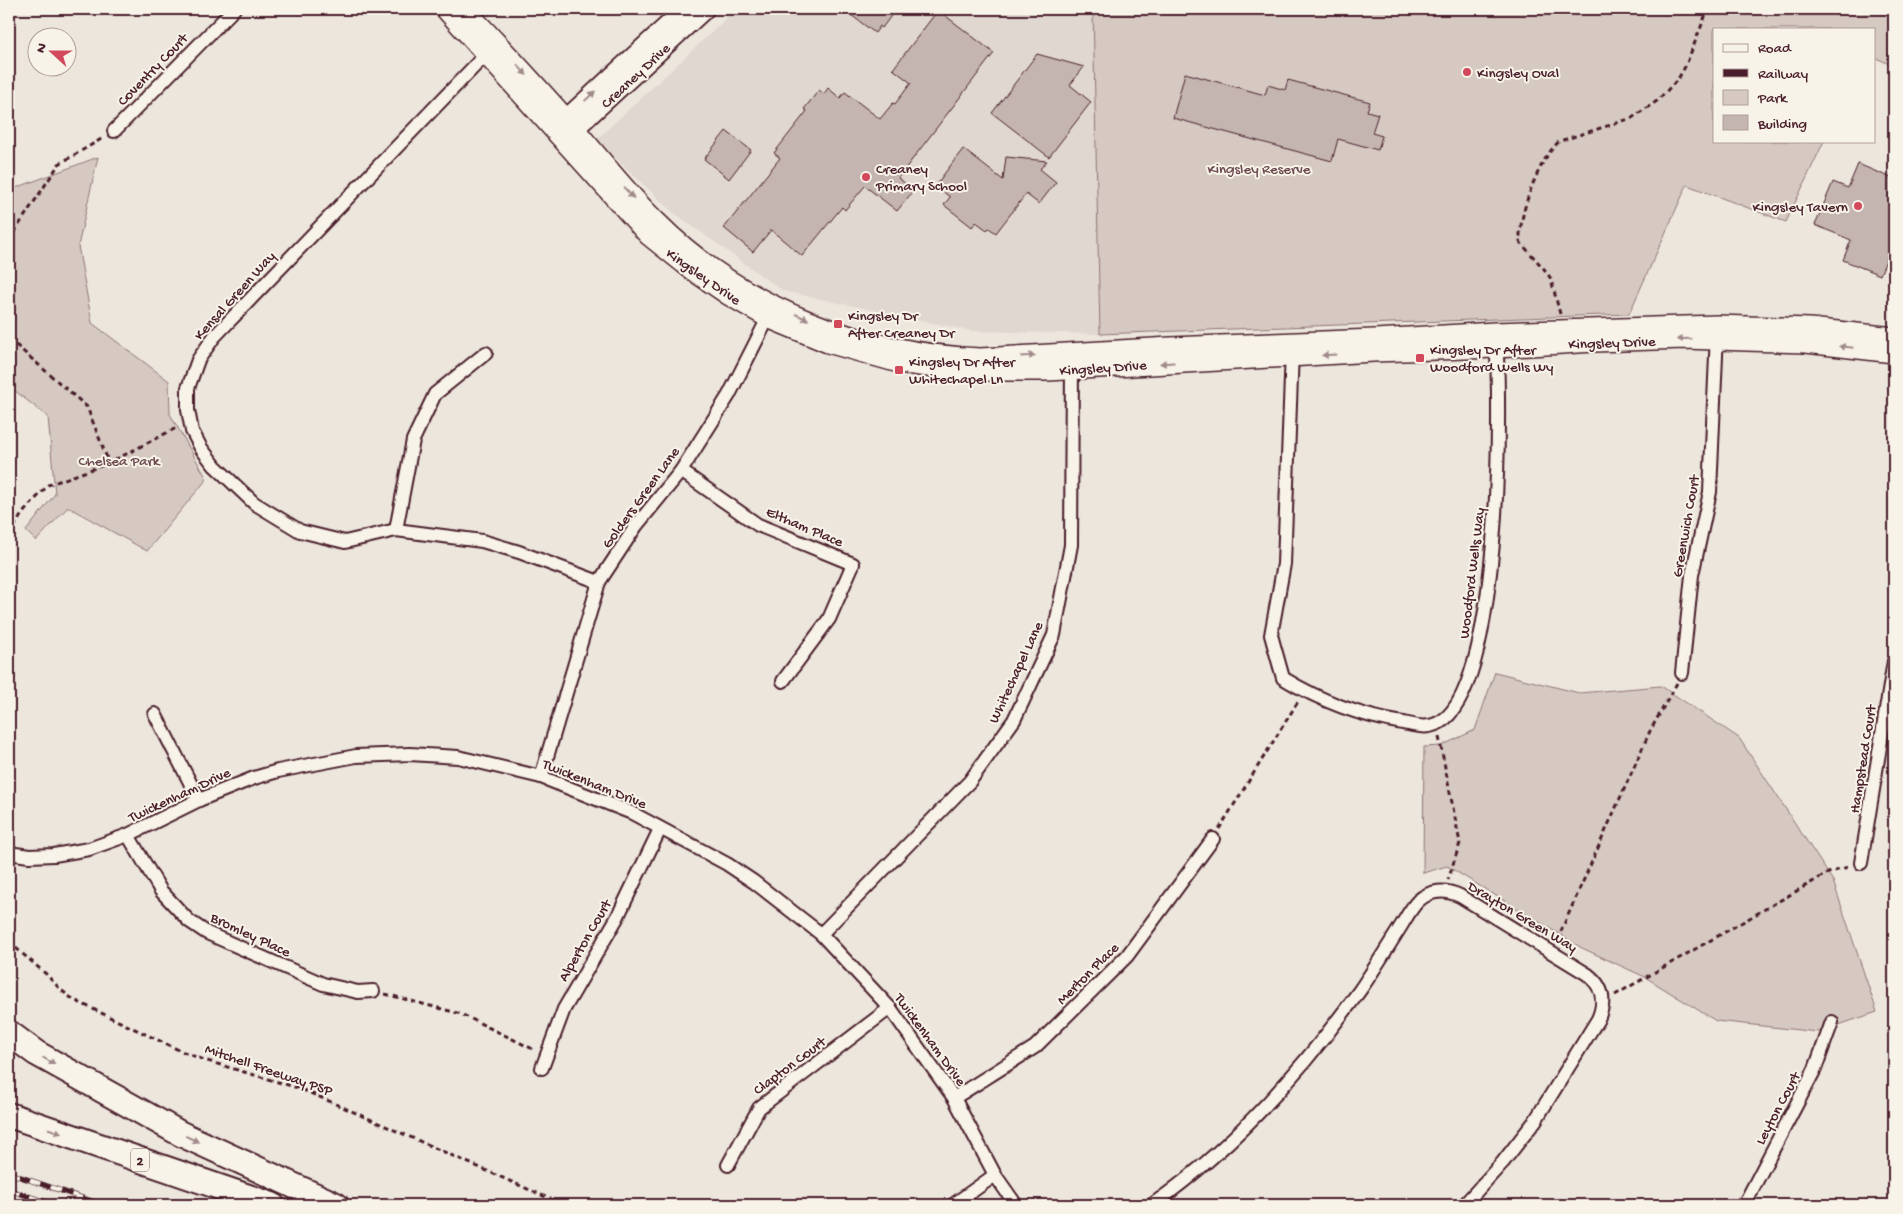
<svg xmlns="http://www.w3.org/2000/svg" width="1903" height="1214" font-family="'Gochi Hand',sans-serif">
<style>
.built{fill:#e0d7d0}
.green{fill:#d5c9c2;stroke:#907476}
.building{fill:#c4b5b0;stroke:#4a1f2b}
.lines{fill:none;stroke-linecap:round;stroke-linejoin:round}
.minor-casing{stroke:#4a1f2b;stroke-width:16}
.tertiary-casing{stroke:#4a1f2b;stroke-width:20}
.secondary-casing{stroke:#4a1f2b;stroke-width:22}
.motorway-casing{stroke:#4a1f2b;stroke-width:28}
.path{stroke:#4a1f2b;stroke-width:3;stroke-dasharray:5 4;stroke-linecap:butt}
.minor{stroke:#f7f3e8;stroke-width:12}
.tertiary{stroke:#f7f3e8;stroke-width:16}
.secondary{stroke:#f7f3e8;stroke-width:19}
.motorway{stroke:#f7f3e8;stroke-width:24}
.rail-casing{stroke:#4a1f2b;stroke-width:5.5}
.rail{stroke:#f7f3e8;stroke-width:4;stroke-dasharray:11;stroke-linecap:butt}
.oneway{fill:#a0898a}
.poi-dot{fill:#d1495b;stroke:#f7f3e8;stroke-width:2}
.labels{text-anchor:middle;stroke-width:4;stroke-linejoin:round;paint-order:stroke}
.shield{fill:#f7f3e8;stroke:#7e5f64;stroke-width:1}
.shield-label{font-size:14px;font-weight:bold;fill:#4a1f2b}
.street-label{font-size:15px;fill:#4a1f2b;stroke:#f7f3e8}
.poi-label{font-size:15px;fill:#4a1f2b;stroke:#f7f3e8;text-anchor:start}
.park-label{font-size:15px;fill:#6d4a51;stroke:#f7f3e8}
</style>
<rect width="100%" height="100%" fill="#ece6dd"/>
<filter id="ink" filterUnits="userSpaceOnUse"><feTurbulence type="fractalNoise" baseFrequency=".02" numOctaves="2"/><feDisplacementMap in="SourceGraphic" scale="10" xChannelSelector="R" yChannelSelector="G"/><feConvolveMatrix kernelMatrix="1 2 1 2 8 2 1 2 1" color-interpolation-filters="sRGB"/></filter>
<g filter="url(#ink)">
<path class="built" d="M732,9H1093L1100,334L971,331L783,291L674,213L596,140L725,20Z"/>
<g class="green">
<path d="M1093,9H1894V66L1874,57V29H1714V141H1824L1786,222L1687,185L1629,314L1100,334Z"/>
<path d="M98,157L78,246L92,323L169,381L170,414L207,479L147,551L68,507L36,541L26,531L55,494L48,417L9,386V186L13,189Z"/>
<path d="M1495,672L1579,693L1661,686L1739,738L1833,881L1877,1012L1818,1032L1716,1021L1645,977L1582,948L1447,866L1423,873L1424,747L1441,746L1475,730Z"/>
</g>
<g class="building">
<path d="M843,9H896L882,28L880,26L875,33Z"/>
<path d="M938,10L994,53L898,178L914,190L897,211L865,186L845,210L842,207L802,256L771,230L753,252L724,228L780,158L774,153L807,111L804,109L819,90L824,94L828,88L840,98L845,92L880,119L893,103L895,104L911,83L893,69Z"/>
<path d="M1037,54L1084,67L1070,85L1091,102L1049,157L992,113Z"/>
<path d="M1185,73L1265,95L1268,85L1285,90L1288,80L1370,102L1367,111L1378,114L1372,133L1382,136L1378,150L1338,139L1332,161L1173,118Z"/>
<path d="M726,131L751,150L729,179L704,159Z"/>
<path d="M963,149L1003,180L1006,157L1047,161L1040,169L1056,182L1039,204L1026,194L996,233L989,228L987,230L976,222L972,227L944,205L950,197L935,186Z"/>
<path d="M1858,164L1894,179V256L1889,253L1880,275L1843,260L1851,240L1815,225L1833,182L1848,188Z"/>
</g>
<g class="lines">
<defs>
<g id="minor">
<path d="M491,49L214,337L198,360L188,388V410L192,431L201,448L215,466L254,503L300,531L345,542L396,530L482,541L519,552L599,582"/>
<path d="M114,131L234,9"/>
<path d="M1292,351L1284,564L1271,635L1283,678C1319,700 1360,716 1403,723C1414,725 1425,729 1436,724C1502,699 1501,405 1496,340"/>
<path d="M681,471L758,525L853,564L829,619L783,681"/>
<path d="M396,530L413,440L435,394L486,353"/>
<path d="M1682,673L1692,575L1710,492L1717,333"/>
<path d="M155,714L199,800"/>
<path d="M541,777L599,582L636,526L681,471L729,395L771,312"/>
<path d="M128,835L161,891L189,921L207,933L323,984L358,992L373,991"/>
<path d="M9,853L29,856L54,855L89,849L128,835L199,800L254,778L278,771L356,756L410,754L458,757L541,777L632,813L727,864L754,882L821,934L890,1008L954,1098L995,1175L1016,1205"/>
<path d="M1861,863L1894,661"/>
<path d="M821,934L970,781L1014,720L1054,635L1071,545L1072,363"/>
<path d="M542,1068L564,1009L617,918L660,829"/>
<path d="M954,1098L1035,1047L1127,956L1213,839"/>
<path d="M728,1165L759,1108L890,1008"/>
<path d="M953,1205L995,1175"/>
<path d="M1152,1205C1234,1147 1301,1072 1360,990C1374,970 1387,948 1401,926C1406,918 1411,908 1418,901C1430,890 1445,889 1460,896L1587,974C1603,986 1606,1001 1598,1019L1535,1121L1503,1162L1464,1205"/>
<path d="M1744,1205L1815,1069L1832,1022"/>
</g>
<g id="tertiary">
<path d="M556,127L684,9"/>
<path d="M566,138L706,9"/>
</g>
<g id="secondary">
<path d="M445,9L648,235L693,271L728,295L768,318L828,343L899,363L927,367L980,371H1048L1373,352L1497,348L1594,342L1684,339L1806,343L1894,353"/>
<path d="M465,9C502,48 539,88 575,129C602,160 627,193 657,222C742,307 862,353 980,358L1171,347L1375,339L1495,332L1717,325L1809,328L1894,337"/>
</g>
<g id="motorway">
<path d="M9,1033L36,1053L181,1134L336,1205"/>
<path d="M9,1115L272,1205"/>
</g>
</defs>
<use href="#minor" class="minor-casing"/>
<use href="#tertiary" class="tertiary-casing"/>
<use href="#secondary" class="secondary-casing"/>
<use href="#motorway" class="motorway-casing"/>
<g class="path">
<path d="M9,240L59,164L103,138"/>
<path d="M1560,314L1551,279L1545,270L1520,242C1518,216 1539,157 1560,141L1632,118L1657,101L1678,79L1686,65L1708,9"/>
<path d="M9,339L87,407L109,463"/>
<path d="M9,535L22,514L48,485L109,463L178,427"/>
<path d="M1439,737L1460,843L1448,880"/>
<path d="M1219,829L1299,700"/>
<path d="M1557,940L1650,731L1677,683"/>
<path d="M9,942L46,974L61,990L74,1000L181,1051L204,1060L298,1088L322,1098L564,1205"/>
<path d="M385,994L461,1014L535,1050"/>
<path d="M1615,995L1828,873L1848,867"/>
</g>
<use href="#minor" class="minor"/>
<use href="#tertiary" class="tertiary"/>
<use href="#secondary" class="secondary"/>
<use href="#motorway" class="motorway"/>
<defs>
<g id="rail">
<path d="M9,1173L103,1205"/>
<path d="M9,1190L56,1205"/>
</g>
</defs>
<use href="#rail" class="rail-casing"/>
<use href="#rail" class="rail"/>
</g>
<defs><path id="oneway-solid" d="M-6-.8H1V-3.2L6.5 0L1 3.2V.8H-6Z" transform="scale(1.25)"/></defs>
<g class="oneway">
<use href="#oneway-solid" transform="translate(522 70) rotate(48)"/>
<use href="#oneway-solid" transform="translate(590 96) rotate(-43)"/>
<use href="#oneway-solid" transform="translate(629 193) rotate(47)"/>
<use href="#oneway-solid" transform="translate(802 317) rotate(24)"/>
<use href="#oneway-solid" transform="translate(1684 339) rotate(179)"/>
<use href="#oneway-solid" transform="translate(1846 347) rotate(-174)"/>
<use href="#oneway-solid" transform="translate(1329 355) rotate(176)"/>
<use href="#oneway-solid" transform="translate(1028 356) rotate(-3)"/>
<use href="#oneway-solid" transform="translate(1167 363) rotate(177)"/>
<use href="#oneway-solid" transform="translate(49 1061) rotate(30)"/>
<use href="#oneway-solid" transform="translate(55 1131) rotate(19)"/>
<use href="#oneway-solid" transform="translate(192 1139) rotate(25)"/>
</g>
</g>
<g class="poi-dot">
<circle cx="1467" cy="72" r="5"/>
<circle cx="866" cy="177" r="5"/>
<circle cx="1858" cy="206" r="5"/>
<rect x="833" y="319" width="10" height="10" rx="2.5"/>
<rect x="1415" y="353" width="10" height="10" rx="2.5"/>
<rect x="894" y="365" width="10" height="10" rx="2.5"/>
</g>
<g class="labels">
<rect class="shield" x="131" y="1148.5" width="18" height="23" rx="4"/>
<g class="shield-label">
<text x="140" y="1165">2</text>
</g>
<g class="street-label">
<text transform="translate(152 69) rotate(-46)" y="5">Coventry Court</text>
<text transform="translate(635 75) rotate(-43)" y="5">Creaney Drive</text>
<text transform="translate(704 276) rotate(35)" y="5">Kingsley Drive</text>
<text transform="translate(234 295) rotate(-48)" y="5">Kensal Green Way</text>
<text transform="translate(1612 342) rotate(-2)" y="5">Kingsley Drive</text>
<text transform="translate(1103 367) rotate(-4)" y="5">Kingsley Drive</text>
<text transform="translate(640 497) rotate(-54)" y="5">Golders Green Lane</text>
<text transform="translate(805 526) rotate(23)" y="5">Eltham Place</text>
<text transform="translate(1685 526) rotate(-80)" y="5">Greenwich Court</text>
<text transform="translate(1471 573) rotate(-83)" y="5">Woodford Wells Way</text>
<text transform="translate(1015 672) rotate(-65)" y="5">Whitechapel Lane</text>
<text transform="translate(1862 759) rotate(-81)" y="5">Hampstead Court</text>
<text transform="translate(595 783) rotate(22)" y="5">Twickenham Drive</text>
<text transform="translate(179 794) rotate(-25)" y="5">Twickenham Drive</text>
<text transform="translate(1523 916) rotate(31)" y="5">Drayton Green Way</text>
<text transform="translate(251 934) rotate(25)" y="5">Bromley Place</text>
<text transform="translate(584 940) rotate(-60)" y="5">Alperton Court</text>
<text transform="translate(1087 973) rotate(-45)" y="5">Merton Place</text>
<text transform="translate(931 1039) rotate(54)" y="5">Twickenham Drive</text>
<text transform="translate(789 1065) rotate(-37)" y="5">Clapton Court</text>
<text transform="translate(269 1069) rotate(19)" y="5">Mitchell Freeway PSP</text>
<text transform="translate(1777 1108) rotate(-62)" y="5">Leyton Court</text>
</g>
<g class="poi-label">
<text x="1477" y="77">Kingsley Oval</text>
<text x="876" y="173">Creaney<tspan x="876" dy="17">Primary School</tspan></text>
<text x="1848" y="211" text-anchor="end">Kingsley Tavern</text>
<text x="848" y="320">Kingsley Dr<tspan x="848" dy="17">After Creaney Dr</tspan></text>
<text x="1430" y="354">Kingsley Dr After<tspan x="1430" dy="17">Woodford Wells Wy</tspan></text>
<text x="909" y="366">Kingsley Dr After<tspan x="909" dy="17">Whitechapel Ln</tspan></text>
</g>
<g class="park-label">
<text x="1259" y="173">Kingsley Reserve</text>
<text x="119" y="465">Chelsea Park</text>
</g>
</g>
<rect width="1903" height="1214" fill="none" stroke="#f7f3e8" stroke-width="30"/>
<rect x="15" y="15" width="1873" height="1184" fill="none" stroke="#4a1f2b" stroke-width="2" filter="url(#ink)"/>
<rect x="1713" y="28" width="162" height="115" fill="#f7f3e8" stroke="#b29e9c"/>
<rect x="1723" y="44" width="25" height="8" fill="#f7f3e8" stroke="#b29e9c"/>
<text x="1758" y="52" font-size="15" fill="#4a1f2b">Road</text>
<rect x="1723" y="69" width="25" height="8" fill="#4a1f2b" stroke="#b29e9c"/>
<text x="1758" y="78" font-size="15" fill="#4a1f2b">Railway</text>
<rect x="1723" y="90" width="25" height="15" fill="#d5c9c2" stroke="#b29e9c"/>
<text x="1758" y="102" font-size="15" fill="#4a1f2b">Park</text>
<rect x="1723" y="115" width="25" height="15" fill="#c4b5b0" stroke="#b29e9c"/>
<text x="1758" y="128" font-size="15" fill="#4a1f2b">Building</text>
<g transform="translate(52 52) rotate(291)"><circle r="24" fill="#f7f3e8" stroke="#b29e9c"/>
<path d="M0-4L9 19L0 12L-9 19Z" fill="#d1495b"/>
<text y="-8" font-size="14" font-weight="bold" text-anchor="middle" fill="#4a1f2b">N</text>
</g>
</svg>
